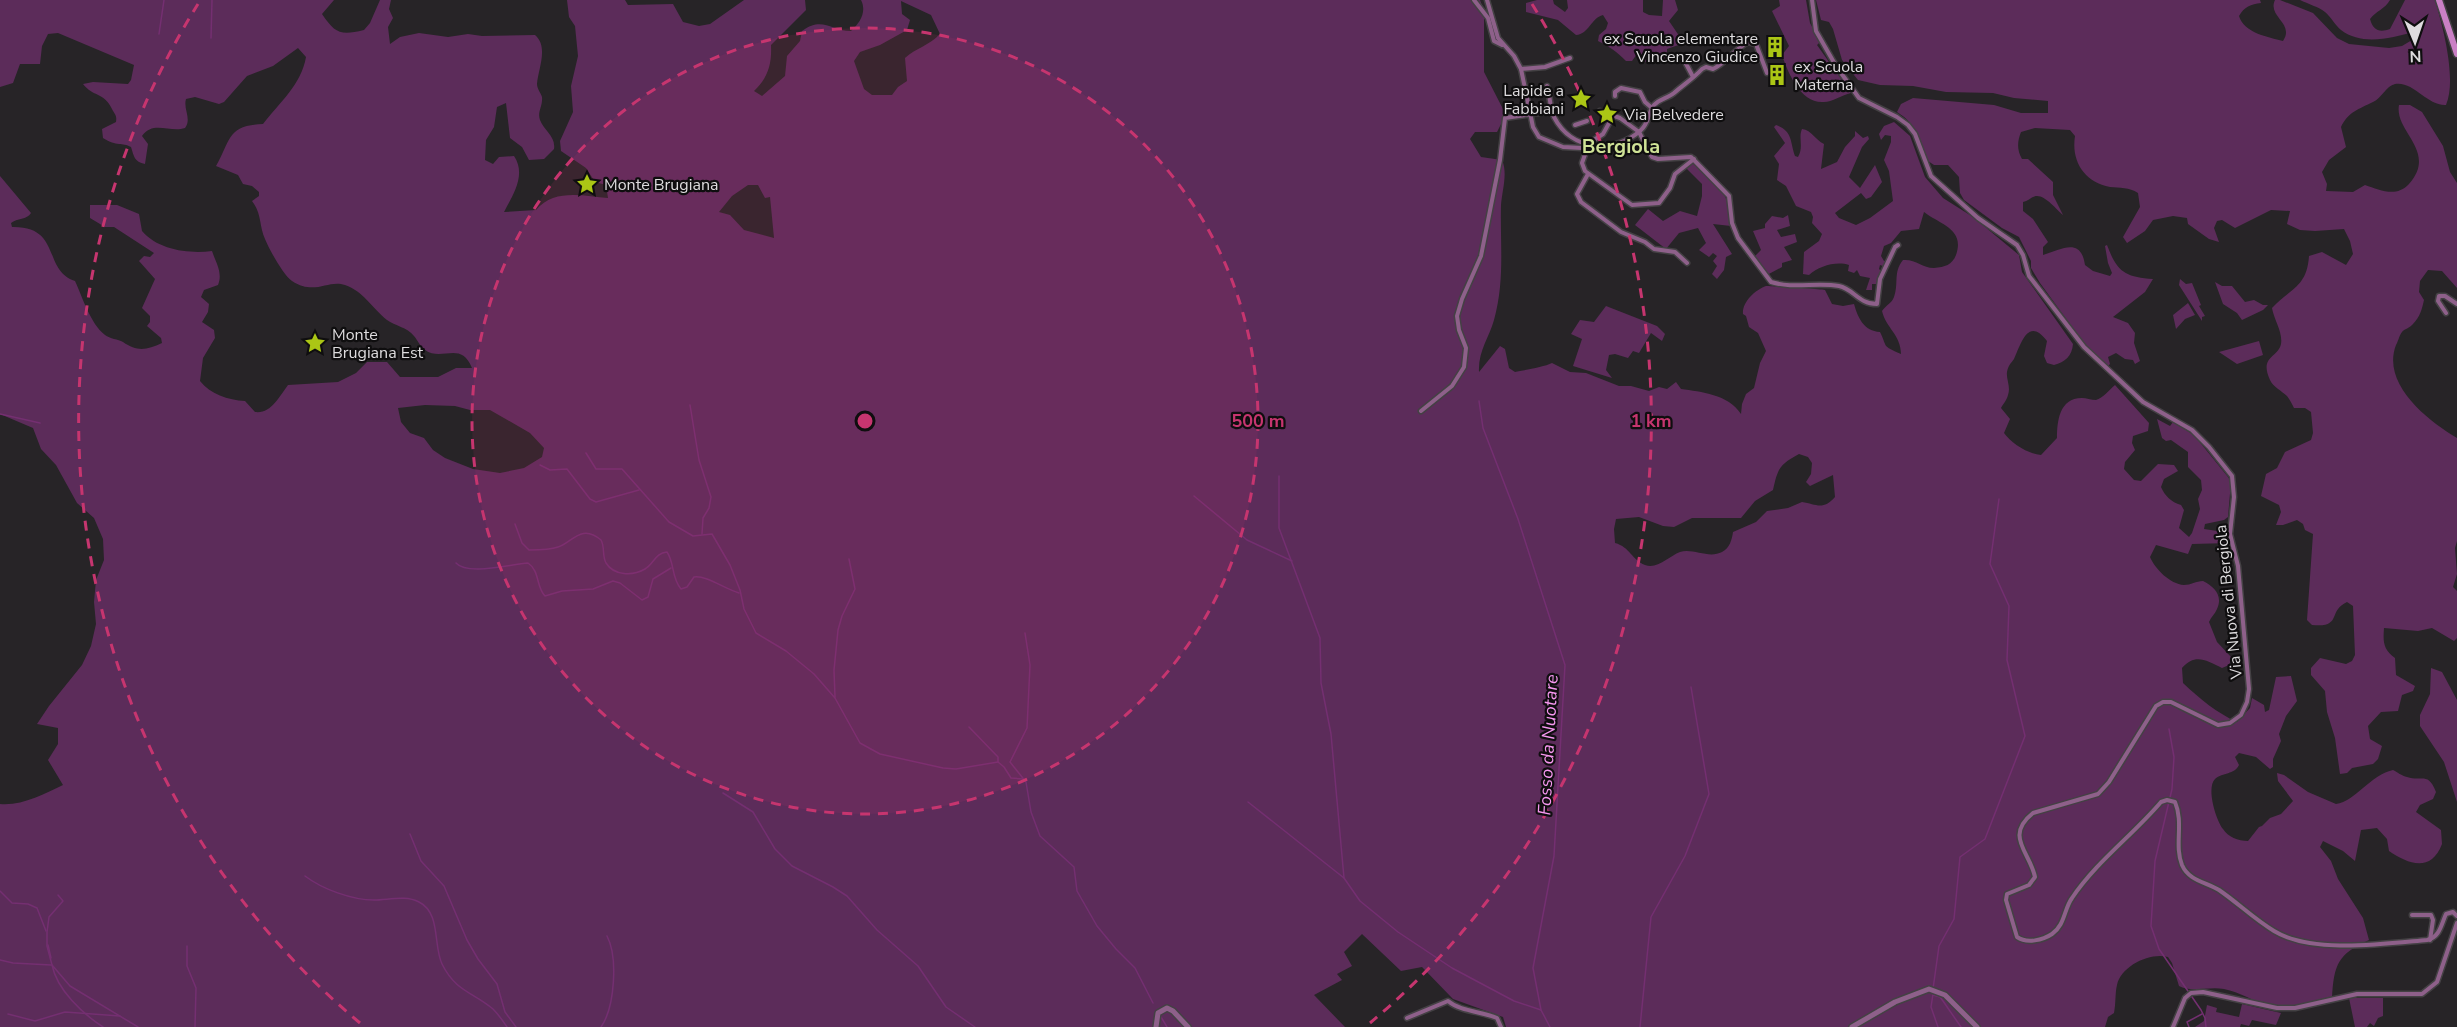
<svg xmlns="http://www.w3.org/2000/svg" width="2457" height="1027" font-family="'Nunito Sans',sans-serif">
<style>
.green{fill:#5c2c5a;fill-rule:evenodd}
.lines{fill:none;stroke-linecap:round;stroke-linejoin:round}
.stream{stroke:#742f71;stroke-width:1.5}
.minor-casing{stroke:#444144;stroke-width:7}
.tertiary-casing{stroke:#444144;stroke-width:8}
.secondary-casing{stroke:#444144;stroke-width:9}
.minor{stroke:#8e608a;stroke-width:4}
.tertiary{stroke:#8e608a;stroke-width:5}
.secondary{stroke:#ca80c5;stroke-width:6}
.ring{fill:none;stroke:#c6356f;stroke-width:3;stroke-dasharray:10 8}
.labels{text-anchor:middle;stroke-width:4.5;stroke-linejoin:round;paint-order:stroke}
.poi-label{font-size:16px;fill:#dedcde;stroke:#0f0e0f;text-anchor:start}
.street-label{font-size:16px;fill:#dedcde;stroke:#0f0e0f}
.water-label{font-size:18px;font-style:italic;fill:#f797f0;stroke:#0f0e0f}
.quarter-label{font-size:20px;font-weight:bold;fill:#cfe296;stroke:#0f0e0f}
.centre{fill:#c6356f;stroke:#0f0e0f;stroke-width:3}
.ring-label{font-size:18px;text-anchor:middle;font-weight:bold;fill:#c6356f;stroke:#0f0e0f;stroke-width:4.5;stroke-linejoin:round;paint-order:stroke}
</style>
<rect width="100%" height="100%" fill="#272427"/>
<g class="green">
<path d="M0,0H334L322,14C335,33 340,36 364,30L370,23L380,0H391L389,9L393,18L388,27L390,44L400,37L419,33L448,37L468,34L482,36L535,35C549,47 538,69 537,84C537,89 541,93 542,97C543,106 537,112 540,120C544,131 556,136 554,149L544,159L529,160L522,147L510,138L506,103L497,107L494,127L486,140L485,160L493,164L499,157L514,156C527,175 512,196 504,212L536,210C554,188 584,196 608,198L606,185L595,182L586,168L561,151L560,141L573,112L571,86L578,56L575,26L569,17L567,0H625L628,5L673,4L683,22L699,26L710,24L744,0H805L806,10L771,45C772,64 768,78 754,91L762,96L785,76L787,56L800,41L802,31C823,16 830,31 851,31C860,23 867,12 861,0H1480L1484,11V72L1504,111V118L1497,132H1475L1470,139L1481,157L1502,160C1508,173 1502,191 1501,205C1500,245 1505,280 1494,320C1489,338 1478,351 1479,372L1500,346L1505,349L1509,368L1515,372C1525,370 1544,367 1552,363L1570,372L1586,373L1619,386H1631L1649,391L1659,387L1667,389L1676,382L1681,389C1701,392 1728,394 1741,414L1742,404L1746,394L1754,388L1760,363L1766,351L1758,333L1749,327L1746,316L1743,314C1742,302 1755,290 1766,286C1770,286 1818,289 1825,290L1832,304L1843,306L1854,304C1858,318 1864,331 1880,332C1888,348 1881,345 1901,354C1901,335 1886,328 1882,311C1886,305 1892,303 1894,297C1899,283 1893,272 1903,260C1916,259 1922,268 1934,268C1945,267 1952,265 1956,255C1965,229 1941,225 1924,212L1919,229L1901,231L1891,243L1884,246L1881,256L1884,261H1888L1883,266L1880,265L1879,269L1881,271L1877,284H1872V290H1866L1870,278L1860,276L1857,270L1854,273L1848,271L1849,265C1836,261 1819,266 1809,275L1803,274L1804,252L1819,241L1822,234L1812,223L1813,217L1811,212L1796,206L1786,186L1777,180L1779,164L1774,156L1785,143L1774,127L1776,125C1793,131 1790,142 1795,156L1798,157C1804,147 1798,138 1802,129C1812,130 1815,140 1824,144L1821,169L1837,162L1845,147L1855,136V131L1863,138L1868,136L1869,139L1862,147L1849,177L1860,188L1875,165L1882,182L1871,197L1866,199L1861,193L1835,213L1839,218L1856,225L1870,218L1893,201L1889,171L1884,160L1891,142V136L1885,135L1881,140L1879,134L1884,126L1894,122L1910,136L1925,177L1943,198L1973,217L2019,255L2022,272L2073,344C2072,356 2065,362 2054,365L2047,363L2044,356L2047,341C2028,316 2021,344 2014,359C2011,363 2008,366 2007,372C2006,379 2011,387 2008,395C2007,400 2003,404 2001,408L2010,419L2004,433C2011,443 2028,454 2041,455L2057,438C2057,422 2059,398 2082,398C2086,398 2091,400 2096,400C2103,398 2109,390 2115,385L2149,423L2148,431L2133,436L2132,443L2135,450L2125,462L2124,469L2134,480L2141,481L2158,464L2174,465L2178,471L2164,479L2161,487C2165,496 2171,502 2181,505L2184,510L2179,528L2189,537L2192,533L2200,509L2198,499L2202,490L2201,480L2188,467V452L2171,440L2166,441L2162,438L2157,419L2170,426L2173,422L2194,435L2228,477L2231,482L2228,517L2224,520L2205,524L2204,529L2224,532L2230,543L2192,544L2188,554L2156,545L2150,557C2155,569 2170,584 2184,585C2191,585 2196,581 2203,581C2215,587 2223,596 2217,609C2215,614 2211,617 2209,622L2217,642L2232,658L2229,665L2222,668C2206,660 2195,653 2182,668L2183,683C2200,699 2217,713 2237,722L2250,708L2252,698L2264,705L2265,712L2269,710L2276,677L2291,676L2297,701L2286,716L2279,734L2281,741L2273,759V767L2270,769L2256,757L2239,753L2235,757L2239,765C2234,775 2223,772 2215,779C2206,788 2216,820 2223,829C2228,837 2238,841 2248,841L2259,827L2262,826L2270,818L2281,814L2293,801L2278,781L2277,773L2284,775L2308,792L2336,804C2356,801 2370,775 2393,770C2397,772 2402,776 2407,777C2422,782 2428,771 2436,792L2433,799L2420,805L2416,812L2441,830L2442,844C2431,873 2408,864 2389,851L2387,839L2377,828L2361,830L2355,861L2343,851L2323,841L2320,847L2331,861L2338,879L2363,918L2369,940C2338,954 2334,964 2332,998C2311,1002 2288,1012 2268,1006C2253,1001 2240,992 2224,989C2209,986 2191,993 2179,986L2172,963L2168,957C2150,952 2121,966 2117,985C2115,993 2116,1003 2114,1013L2108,1017L2105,1027H1506L1503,1017L1453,999L1422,967L1401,971L1362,934L1344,952L1352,966L1337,974L1342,980L1314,995L1345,1027H0V804C22,806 44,794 63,785L48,760L58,744V728L37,724L49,706L82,665L91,646L96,624L94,602L96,580L104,560L103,539L94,518L77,503L56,465L41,449L33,428L0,414V176L31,213C27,220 17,218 11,223L12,227C62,226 42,270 75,281C83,298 90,323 105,335C110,339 118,339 123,342C137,352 147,350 162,343L161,338L147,326L150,322V316L142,308L155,279L139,261L144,256L150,257L154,253L114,227H105L90,218V205H117L139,214L142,231C158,250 189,254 212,251C216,263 223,273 218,285L204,290L201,297L209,304L208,312L202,322L214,330L215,338L203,358L200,381C210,394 228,400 245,401L255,412C271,414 279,397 288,385L338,382L356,373L367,362H387L400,377H438L456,368H472C461,340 442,362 425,350C420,346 418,341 414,336C407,327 395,326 387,320C372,308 363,291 345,285C328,279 315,296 292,281C284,276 269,249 265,239C259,226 262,214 252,201L259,196V192L252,186L243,184L238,175L216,166C231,140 227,125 263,124C280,102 301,85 306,57L298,48L273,66L247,76L224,102L219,104L195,97L186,99C183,109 192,119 185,128C170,133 153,120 142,136L148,144L145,164C134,162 134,156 131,147C122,142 117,147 103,138L102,129L116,122C117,115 115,115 112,109C104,92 93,97 83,84L93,82L128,84L131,80L134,65L58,33L48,34L42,46L40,64H20L13,83L0,87ZM901,1L931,15L940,34C930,45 916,48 905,58L907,81L898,87L892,95H872L864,89L854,61L860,52L880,45L907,30L910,20L902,14ZM748,185H758L765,198L770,197L774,238L744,230L730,215L719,212L732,196ZM425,405L455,406L470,410H490L530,433L544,448L542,457L524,468L500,473L473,469L445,458L433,450L424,438L410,433L401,422L398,408ZM1799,454L1808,457L1812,463L1811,474L1806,482L1810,486L1833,475L1835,497C1823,511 1816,504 1802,502L1788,508L1767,511L1756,522L1733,532C1732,539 1730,548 1722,552C1709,559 1693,548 1680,552C1669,556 1657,570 1645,565C1632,560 1630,547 1615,543L1614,529L1616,519L1639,517L1663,526L1674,527L1692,518H1741L1755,501L1773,490C1778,468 1779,465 1799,454Z"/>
<path d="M1537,0H1553L1554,4L1565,12L1568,8L1567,0H1643V12L1649,15L1662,16L1663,0H1675L1678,10L1669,21L1684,43L1667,49V55L1663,60H1658L1654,55L1645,62L1637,54L1632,61H1626C1617,52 1609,46 1598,41L1599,35L1606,29L1608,23L1603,15C1591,18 1589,34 1576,35L1558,20L1526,12V3Z"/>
<path d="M1779,0H1806L1810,23L1820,42L1817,45L1851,93C1842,95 1832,102 1824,102C1801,104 1788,73 1782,55L1789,46L1772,11L1780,6Z"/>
<path d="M1816,0H2260L2261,3C2251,4 2244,7 2239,16C2244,33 2268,37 2283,41C2295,23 2267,17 2275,0H2280L2313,13L2337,38L2349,44L2389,48L2402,46L2417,37L2414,32C2391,38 2362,46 2341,30C2335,25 2331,17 2325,12C2319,7 2308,4 2300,0H2390C2385,9 2376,11 2370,19C2373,30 2379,33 2390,29L2405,0H2435C2443,27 2457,79 2446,105C2427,106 2414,81 2395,84C2386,86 2382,98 2373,102C2359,109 2348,112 2341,127L2346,147L2329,160L2322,172L2327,184L2326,191L2353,192L2365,185C2380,190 2396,198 2409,184C2438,151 2394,132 2399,105H2410L2422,112L2443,146L2450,172L2457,183V288L2442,271L2428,270L2420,281L2419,292L2424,300C2422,309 2420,317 2413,324C2410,328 2404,329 2402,332C2399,336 2398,342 2396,345C2381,384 2428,421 2457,438V541L2455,548L2457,574L2453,587L2457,591V638L2454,641L2432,628L2418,631L2384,628C2383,642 2383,649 2395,658L2396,675L2415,686L2413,691L2402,695L2398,711L2381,712L2368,726L2370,739L2382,746L2378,759L2373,764L2352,768L2347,773L2340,774L2335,738L2327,712L2325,691L2311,675V668L2320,658L2346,664L2352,661L2355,655L2353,606L2347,602C2327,611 2343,628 2312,625L2307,620L2313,534L2305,530L2303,524L2297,520L2283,525H2276L2281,512L2279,505L2261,496L2266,474L2277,468L2285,452L2311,440L2313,433L2311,412L2305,408H2294C2292,404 2290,400 2287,396C2282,391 2273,387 2270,380C2259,356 2278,358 2281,344C2283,332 2274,320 2272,308C2291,288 2307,287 2309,256L2322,252L2346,265L2353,254L2350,241L2344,229L2315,231L2300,230L2287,224L2290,211L2271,210L2235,228L2222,220L2217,221L2214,228L2219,242L2209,239L2188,224L2187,218L2173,216L2153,220L2145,231L2127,243L2123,237L2140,207L2138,193C2129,187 2120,188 2110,187C2084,182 2071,161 2075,136L2070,130L2035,128L2021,132C2017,142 2017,150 2022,159H2028L2053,182V195L2063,215C2057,210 2046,196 2037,196C2032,196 2029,201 2023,202V211L2033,219L2048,242L2043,247V255C2062,249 2081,237 2085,265L2093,271L2110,276L2112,273L2108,263L2105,246L2107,245C2117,272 2125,277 2153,279L2145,292L2113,317L2128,323L2135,333L2134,343L2140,361L2135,364L2133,360L2125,359L2116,353L2108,357L2110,364L2107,367L2086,346L2040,283L2031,268V261L2019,237L2002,228L1964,200L1960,193L1959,177L1948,165H1934L1928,161C1916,141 1920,126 1897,112L1901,104L1913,98L1994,105L2021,113H2048V101L2014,98L1993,93L1946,92L1913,86L1880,85L1858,80L1842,60L1833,29L1829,22L1821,20Z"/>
<path d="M1695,162C1717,183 1730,192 1731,226L1713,224L1732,254L1726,257L1724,270L1717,279L1712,274L1717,266L1713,261L1717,256L1713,253L1709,257L1699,250L1706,243L1698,228L1679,233L1666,249L1635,225L1648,209L1663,221L1680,211L1697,216L1702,196V184L1686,168Z"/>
<path d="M1788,215L1790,226L1777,230L1781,237L1795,234L1797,242L1784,247L1792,260L1782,263V267L1767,275L1754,257L1761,250L1753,231L1765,228V224L1772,216L1783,218Z"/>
<path d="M2180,279L2186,284L2192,283L2201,305L2199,306L2205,316L2202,317V321L2179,285Z"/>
<path d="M2215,282L2222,286H2232L2245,302L2254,300L2263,305H2268L2263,310L2242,320L2237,313L2223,304Z"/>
<path d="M2188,303L2195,315L2185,319L2176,329L2173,315Z"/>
<path d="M1606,306L1657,326L1665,334L1662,341L1651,333L1639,353L1633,351L1628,358L1615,354L1609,355L1606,370L1612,378L1573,366L1582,339L1571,334L1580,320L1594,322Z"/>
<path d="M2259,341L2263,355L2237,364L2219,352Z"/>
<path d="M2431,668L2442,672L2457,700V802L2444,762L2420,726V715L2430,694Z"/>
<path d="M2349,998H2383V1016L2378,1018L2374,1026L2370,1023L2367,1027H2355Z"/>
<path d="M2242,1004L2281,1013L2276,1025L2252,1020L2249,1026L2241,1024L2240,1027H2195L2204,1021L2207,1005L2217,1008L2216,1012L2239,1017Z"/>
</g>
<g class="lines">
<g class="stream">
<path d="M159,34L164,0"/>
<path d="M211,38L212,0"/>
<path d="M1479,401L1483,428L1518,519L1565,665L1554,856L1533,968L1541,1010L1550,1027"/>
<path d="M690,405L699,460L711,497L709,508L703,518L702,534"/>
<path d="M0,414L40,423"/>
<path d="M586,453L596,469H622L669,522L693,536L712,534L730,565L740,590L744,609L756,633L786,651L814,674L835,698L860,743L880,754L943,768L956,769L998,762"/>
<path d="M540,465L550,470L567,469L590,499L596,502L639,490"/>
<path d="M1279,476V528L1320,638L1321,683L1331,734L1344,878L1360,901L1398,932L1452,968L1514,1001L1541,1010"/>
<path d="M1194,496L1247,540L1292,561"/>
<path d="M515,524L522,543L529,550C538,550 550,550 558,547C572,543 581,523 601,540C605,547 602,556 606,563C614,576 633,576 645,569C654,564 655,553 667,552C675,564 671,577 681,589L687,587L694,577C706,575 725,589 739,593"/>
<path d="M456,563C468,576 510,564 528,563C540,571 536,587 545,596L562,591L593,589L613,581L620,583L642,600L648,597L653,579L671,568"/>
<path d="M1025,633L1030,665L1027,728L1010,762L1026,782L1031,812L1040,836L1074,867L1077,891L1097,926L1116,949L1135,968L1153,1003"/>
<path d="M835,697L834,670L838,630L842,616L855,589L849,559"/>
<path d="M969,727L998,757V762L1004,767L1011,778L1023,779"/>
<path d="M2169,729L2174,757L2172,789L2155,861L2151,926L2159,949L2201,1010L2205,1018L2206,1027"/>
<path d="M723,793L753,812L775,849L792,866L833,887L847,896L877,930L918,966L946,1007L975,1027"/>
<path d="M1248,802L1344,878"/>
<path d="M410,834L421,861L444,886L467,940L478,959L497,984L505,1012L516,1027"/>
<path d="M305,876C322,889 352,900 374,900C388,900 406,895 419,902C441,913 433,945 442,964C456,992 473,992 493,1009C498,1014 503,1021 507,1027"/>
<path d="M0,891L12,903L28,904L37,908L46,931"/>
<path d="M58,895L63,901L49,917L47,932V946L52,965L70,986L138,1027"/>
<path d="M48,945L51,958"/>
<path d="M187,946V966L196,988L195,1027"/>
<path d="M0,960L13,963L51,965"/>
<path d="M52,965C57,990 83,1014 103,1027"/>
<path d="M1933,989L1939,946L1954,919L1960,857L1985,839L2025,736L2007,660L2009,606L1990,564L1999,499"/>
<path d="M1933,994L1931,1007L1938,1027"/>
<path d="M1933,995L1940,997L1943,1001L1961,1027"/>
<path d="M8,1014L35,1021L65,1012L120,1016"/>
<path d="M1161,1017L1167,1027"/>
<path d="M601,1027C615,1007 618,957 607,936"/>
<path d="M1640,1027L1651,917L1685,856L1709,794L1691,687"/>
<path d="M2189,1027L2187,1022L2202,1014"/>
</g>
<defs>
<g id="minor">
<path d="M1474,0L1488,18L1494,41L1502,45"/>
<path d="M1487,0L1498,38L1514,56L1521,69L1533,127L1539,137L1563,147L1582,148L1603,134L1613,116"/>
<path d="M1812,0L1816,31L1836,66L1859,98L1897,117L1908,125L1915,134L1931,176L1978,218L2017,245L2023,255L2029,276L2084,347L2143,402L2192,430L2209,447L2232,476L2234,497L2230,534L2238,566L2249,689L2247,702L2241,715L2230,723L2218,725L2171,702H2163L2156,706L2109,782L2098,794L2033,813C2004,836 2030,852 2035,877L2029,885L2007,894L2006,900L2017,937C2027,944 2043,940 2052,934C2065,925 2064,909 2072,898C2096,862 2133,835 2161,802L2167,800L2175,802C2184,823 2174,845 2182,865C2189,881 2206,882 2219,890C2238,903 2254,919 2274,931C2312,954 2383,944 2427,940C2440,937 2441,925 2446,914L2453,912L2457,916"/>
<path d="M1683,58L1693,77"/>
<path d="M1521,69L1545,67L1570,58"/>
<path d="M1547,86C1550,96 1550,108 1554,117C1572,152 1615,154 1641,130C1649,123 1648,113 1654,105C1659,99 1668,98 1674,93C1683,85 1694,78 1702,69L1706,67L1713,69C1727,62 1734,50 1748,42L1756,44L1767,73"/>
<path d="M1615,96V92L1621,88L1640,92L1645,102L1652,108"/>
<path d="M1600,111L1620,118L1639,132L1652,157L1658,159L1691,157L1729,196L1732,223L1738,238L1771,282C1793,289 1817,282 1839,286C1854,289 1858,304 1877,304L1880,279L1895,247L1898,245"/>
<path d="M1575,125L1587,121"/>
<path d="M1588,146L1582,163L1585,171L1632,205L1659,203L1670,188L1675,174L1694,159"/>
<path d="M1588,174L1577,194L1581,202L1621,232L1645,242L1654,249L1675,252L1687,263"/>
<path d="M2446,313L2438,301L2439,296H2445L2457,304"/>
<path d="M1421,411L1452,386L1464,367L1466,348L1459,330L1457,316L1462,299L1481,256L1500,160L1505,118L1552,111"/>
<path d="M2412,915H2431L2433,920L2430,940"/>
<path d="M1407,1018L1448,1001C1461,1012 1481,1011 1497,1018L1501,1027"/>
<path d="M2173,1027L2185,998L2191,993L2203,992L2277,1008H2295L2357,994H2422L2437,982L2457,923"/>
</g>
<g id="tertiary">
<path d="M1156,1027L1158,1013L1167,1008L1173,1011L1188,1027"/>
<path d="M1852,1027L1895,1002L1929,989L1945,995L1977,1027"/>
</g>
<path id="secondary" d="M2439,0L2457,54"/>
</defs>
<use href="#minor" class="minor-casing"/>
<use href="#tertiary" class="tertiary-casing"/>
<use href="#secondary" class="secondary-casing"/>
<use href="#minor" class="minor"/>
<use href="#tertiary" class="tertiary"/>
<use href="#secondary" class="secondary"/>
</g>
<circle cx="865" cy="421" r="393" fill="#c6356f" fill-opacity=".12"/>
<g class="ring">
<circle cx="865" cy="421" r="393"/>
<path d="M360 1023A786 786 0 0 1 198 4M1532 4A786 786 0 0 1 1370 1023"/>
</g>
<defs>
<symbol id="building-bare" viewBox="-9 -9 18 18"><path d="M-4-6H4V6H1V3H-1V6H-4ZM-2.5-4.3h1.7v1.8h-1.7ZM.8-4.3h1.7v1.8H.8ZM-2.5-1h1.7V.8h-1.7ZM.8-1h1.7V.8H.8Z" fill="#abc615" stroke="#0f0e0f" stroke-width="2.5" paint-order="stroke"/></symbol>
<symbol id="sight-bare" viewBox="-9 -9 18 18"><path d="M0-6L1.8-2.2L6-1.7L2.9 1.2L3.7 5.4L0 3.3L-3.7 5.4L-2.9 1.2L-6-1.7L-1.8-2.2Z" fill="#abc615" stroke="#0f0e0f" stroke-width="2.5" paint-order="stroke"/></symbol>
</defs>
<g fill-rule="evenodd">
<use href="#building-bare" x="1760" y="32" width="30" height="30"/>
<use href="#building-bare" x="1762" y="60" width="30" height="30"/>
<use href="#sight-bare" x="1566" y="84" width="30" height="30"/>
<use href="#sight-bare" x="1592" y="99" width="30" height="30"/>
<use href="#sight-bare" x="572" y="169" width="30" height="30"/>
<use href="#sight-bare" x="300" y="328" width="30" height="30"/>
</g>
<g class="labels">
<g class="poi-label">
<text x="1758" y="44" text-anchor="end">ex Scuola elementare<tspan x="1758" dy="18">Vincenzo Giudice</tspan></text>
<text x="1794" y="72">ex Scuola<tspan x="1794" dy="18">Materna</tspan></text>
<text x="1564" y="96" text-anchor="end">Lapide a<tspan x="1564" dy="18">Fabbiani</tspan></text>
<text x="1624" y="120">Via Belvedere</text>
<text x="604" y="190">Monte Brugiana</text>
<text x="332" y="340">Monte<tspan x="332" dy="18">Brugiana Est</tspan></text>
</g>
<g class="street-label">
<text transform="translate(2228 602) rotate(-96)" y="6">Via Nuova di Bergiola</text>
</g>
<g class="water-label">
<text transform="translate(1548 745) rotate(-87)" y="6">Fosso da Nuotare</text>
</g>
<g class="quarter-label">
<text x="1621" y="153">Bergiola</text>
</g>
</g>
<circle cx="865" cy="421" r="9" class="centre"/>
<g class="ring-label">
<text x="1258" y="427">500 m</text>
<text x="1651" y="427">1 km</text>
</g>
<g transform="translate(2415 42) rotate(178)" stroke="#0f0e0f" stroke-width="4.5" paint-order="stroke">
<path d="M0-4.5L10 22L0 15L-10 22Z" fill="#dedcde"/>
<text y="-9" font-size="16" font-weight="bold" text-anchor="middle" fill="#dedcde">N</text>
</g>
</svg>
